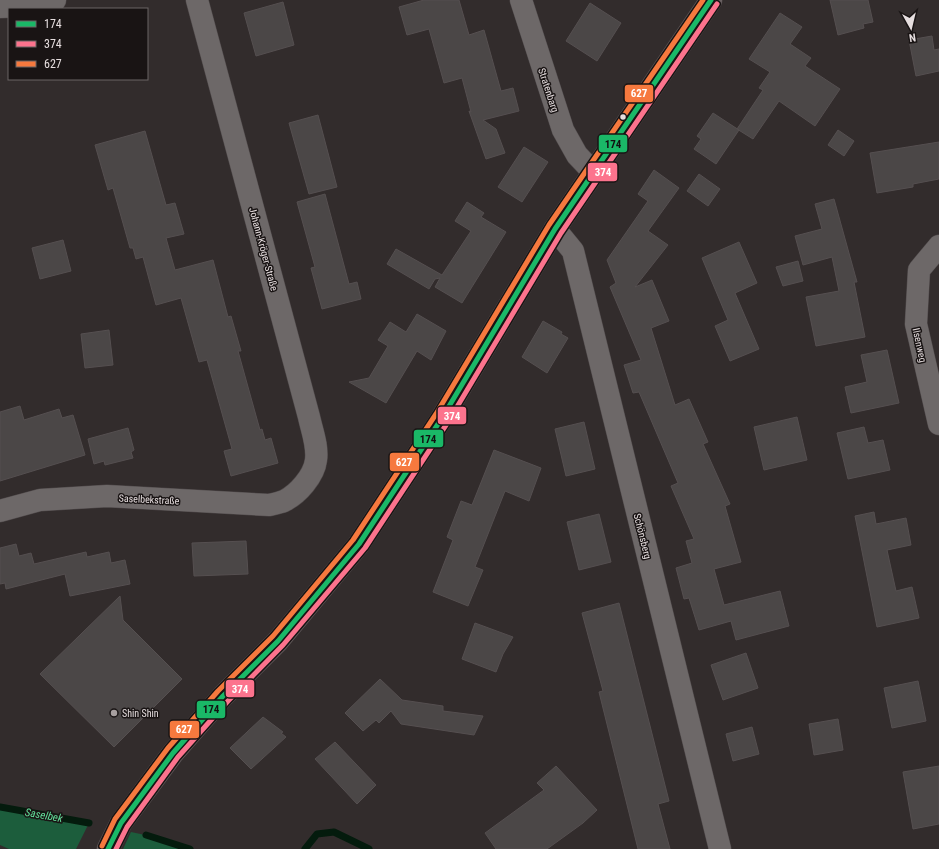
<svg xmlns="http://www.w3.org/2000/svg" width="939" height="849" font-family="'Roboto Condensed',sans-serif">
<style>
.forest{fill:#1c5d3c}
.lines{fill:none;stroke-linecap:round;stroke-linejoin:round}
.stream{stroke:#041b0d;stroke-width:7}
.building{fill:#4b4747;stroke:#554f50}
.minor-casing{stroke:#4f494a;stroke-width:23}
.major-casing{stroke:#4f494a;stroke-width:23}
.minor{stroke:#6d6868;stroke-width:22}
.major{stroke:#6a6162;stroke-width:22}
.bus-1-casing{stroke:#191414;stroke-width:8}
.bus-2-casing{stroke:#191414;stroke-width:8}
.bus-3-casing{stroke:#191414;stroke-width:8}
.bus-1{stroke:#1ab867;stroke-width:5}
.bus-2{stroke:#fc738d;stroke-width:5}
.bus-3{stroke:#f6793e;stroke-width:5}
.bus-dot{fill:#e6dedf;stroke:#191414;stroke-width:1.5}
.poi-dot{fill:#a7a0a0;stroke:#191414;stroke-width:1.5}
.labels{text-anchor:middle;stroke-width:3;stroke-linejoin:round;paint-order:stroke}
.street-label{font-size:10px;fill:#e6dedf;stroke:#191414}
.poi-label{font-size:10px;fill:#e6dedf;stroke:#191414;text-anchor:start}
.water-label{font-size:11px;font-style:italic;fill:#62e19b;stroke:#191414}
.line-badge{stroke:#191414;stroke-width:1.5}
.badge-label{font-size:11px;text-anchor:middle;font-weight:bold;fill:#fff}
.pale-badge-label{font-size:11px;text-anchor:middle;font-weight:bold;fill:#111}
</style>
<rect width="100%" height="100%" fill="#322c2c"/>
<g class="forest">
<path d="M0,807L89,823L76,849H9L0,845Z"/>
<path d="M131,832L159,838L190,849H123Z"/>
</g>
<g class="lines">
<g class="stream">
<path d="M0,807L89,823"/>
<path d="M146,835L190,849"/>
<path d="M305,849L317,834L334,832L369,849"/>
</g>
</g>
<g class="building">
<path d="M424,0H459L469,35L484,30L501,91L513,88L519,111L483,120L496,129L505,153L486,159L469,111L471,112L462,78L444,83L429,29L407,35L399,7Z"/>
<path d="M830,0H868L873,22L863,24L864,28L838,35Z"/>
<path d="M283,2L294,45L256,56L244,13Z"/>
<path d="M590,3L621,23L597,61L566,41Z"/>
<path d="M780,13L802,27L790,44L811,58L805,66L840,89L815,126L779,101L753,139L737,129L763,90L759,88L770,72L749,59Z"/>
<path d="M932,36L934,50L939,49V71L916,76L909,40Z"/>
<path d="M713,113L739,130L716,164L694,149L701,139L697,136Z"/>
<path d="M318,115L337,187L309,194L289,123Z"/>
<path d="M838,130L854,141L844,156L828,145Z"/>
<path d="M145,131L166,205L175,203L184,234L166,238L175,270L213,260L228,317L231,316L241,351H238L260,430L262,429L265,440L271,438L278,463L231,476L224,451L232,449L207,360L199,362L181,298L156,305L143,257L136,259L133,248H130L113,188L108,190L95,145Z"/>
<path d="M939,142V179L913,184V187L877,193L870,153Z"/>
<path d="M524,147L548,162L522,202L498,187Z"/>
<path d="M654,170L679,188L648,231L668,245L635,287L652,280L669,321L651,328L675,405L689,399L708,442L703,444L730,504L725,506L741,562L714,569L724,605L780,591L789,626L736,640L731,621L699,630L689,598L684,599L676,568L692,563L686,541L694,539L671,486L678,483L639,392L633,393L624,365L641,360L610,287L616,283L607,260L648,201L638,194Z"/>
<path d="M699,174L720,189L708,206L687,191Z"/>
<path d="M325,194L349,284L357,282L361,299L322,309L311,268L315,267L297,202Z"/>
<path d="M834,199L857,282H854L865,337L816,346L806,297L839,291L832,257L803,265L795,236L822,229L815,204Z"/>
<path d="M467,202L484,213L481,217L506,232L462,303L435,287L440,278L435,279L429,289L387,264L396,249L442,275L471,231L455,221Z"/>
<path d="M63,240L71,271L40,279L32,248Z"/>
<path d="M739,242L757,283L735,293L759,349L730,361L715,326L728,320L702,258Z"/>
<path d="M798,261L803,281L783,286L776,267Z"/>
<path d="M417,314L446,331L431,360L417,351L386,403L349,382L369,378L388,346L378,340L390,322L406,332Z"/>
<path d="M543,321L562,332L561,334L568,338L547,373L522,357Z"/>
<path d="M109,330L113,365L85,368L81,334Z"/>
<path d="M887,350L899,403L851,413L845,387L867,382L861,355Z"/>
<path d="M20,406L24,420L59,409L62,418L73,415L85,455L0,481V412Z"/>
<path d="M797,417L807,460L764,470L754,427Z"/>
<path d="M584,422L595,469L566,476L555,429Z"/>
<path d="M864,427L868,443L883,440L890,470L848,479L837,433Z"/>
<path d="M128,428L134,450L131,452L133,458L105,465L104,461L94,464L88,439Z"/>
<path d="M494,450L541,468L529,501L505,491L475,567L483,570L468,606L433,592L453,540L447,537L461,501L472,505Z"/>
<path d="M874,512L876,524L906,518L911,545L887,550L896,591L912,587L919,618L877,627L855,516Z"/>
<path d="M599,514L611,562L579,570L567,522Z"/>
<path d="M246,541L248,574L194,576L192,543Z"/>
<path d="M16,544L19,556L31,553L34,564L86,552L87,557L109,552L111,563L125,560L130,584L70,596L65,574L6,589L5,583L0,584V548Z"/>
<path d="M120,596L123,620L182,679L114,747L40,674Z"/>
<path d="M619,603L669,801L658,804L670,849H638L599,692L603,691L582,613Z"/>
<path d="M475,623L513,637L503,654L496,672L462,659Z"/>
<path d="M746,653L758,688L723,700L711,665Z"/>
<path d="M380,679L402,700L443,706V711L483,716L474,735L401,724L391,711L379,723L376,720L363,731L345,713Z"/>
<path d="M918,681L926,721L892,728L884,688Z"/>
<path d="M263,717L283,732L281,733L286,737L251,769L230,748Z"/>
<path d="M838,719L843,750L814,755L809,724Z"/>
<path d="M752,727L759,754L733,761L726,734Z"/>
<path d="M335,742L376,785L357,804L315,759Z"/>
<path d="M556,766L597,810L583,823L547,849H496L485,833L544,790L537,783Z"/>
<path d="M939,766V824L913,829L903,772Z"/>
</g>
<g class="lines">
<defs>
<g id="minor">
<path d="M521,0L563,130L577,155L593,172"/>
<path d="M0,7L24,6L55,0"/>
<path d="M555,229L573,251L720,849"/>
<path d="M939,246L919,270L916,324L939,424"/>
<path d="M0,511L40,500L107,496L269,505C273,504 279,503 284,501C298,494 314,476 316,460C318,446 312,431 309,417L197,0"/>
</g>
<path id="major" d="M108,849L121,823L173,753L223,696L278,641L359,544L442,418L555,229L711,0"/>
</defs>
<use href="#minor" class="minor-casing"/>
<use href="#major" class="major-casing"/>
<use href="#minor" class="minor"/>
<use href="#major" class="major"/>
<defs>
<path id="bus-1" d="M108,849L121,823L173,753L223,696L278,641L359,544L442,418L555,229L711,0"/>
<path id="bus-2" d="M116,849L127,827L178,757L228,701L283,645L365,548L448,422L561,233L717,4"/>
<path id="bus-3" d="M102,846L115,819L168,748L218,691L273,636L353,540L436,414L549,225L703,0"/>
</defs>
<use href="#bus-1" class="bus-1-casing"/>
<use href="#bus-2" class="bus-2-casing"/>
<use href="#bus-3" class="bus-3-casing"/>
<use href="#bus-1" class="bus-1"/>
<use href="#bus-2" class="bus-2"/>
<use href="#bus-3" class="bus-3"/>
</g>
<circle class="bus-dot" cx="623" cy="117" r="3.5"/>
<circle class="poi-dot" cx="114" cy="713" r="4"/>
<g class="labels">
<g class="street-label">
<text transform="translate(549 90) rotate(72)" y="4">Stratenbarg</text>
<text transform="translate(264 249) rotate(75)" y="4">Johann-Kröger-Straße</text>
<text transform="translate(920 345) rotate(78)" y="4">Ilsenweg</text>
<text transform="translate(149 499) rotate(3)" y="4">Saselbekstraße</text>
<text transform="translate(643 536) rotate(76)" y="4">Schönsberg</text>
</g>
<g class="poi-label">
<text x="122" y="717">Shin Shin</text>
</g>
<g class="water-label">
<text transform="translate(44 815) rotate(10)" y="4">Saselbek</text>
</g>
</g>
<g class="line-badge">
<rect x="624" y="84" width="30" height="19" rx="4" fill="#f6793e"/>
<rect x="598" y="134" width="30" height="19" rx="4" fill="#1ab867"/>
<rect x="587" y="162" width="31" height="20" rx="4" fill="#fc738d"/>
<rect x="437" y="406" width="30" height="19" rx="4" fill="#fc738d"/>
<rect x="413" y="429" width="31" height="19" rx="4" fill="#1ab867"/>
<rect x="389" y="452" width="31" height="20" rx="4" fill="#f6793e"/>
<rect x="225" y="679" width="30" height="19" rx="4" fill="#fc738d"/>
<rect x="196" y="700" width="30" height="19" rx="4" fill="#1ab867"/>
<rect x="169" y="720" width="31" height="19" rx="4" fill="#f6793e"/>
</g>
<g class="badge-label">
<text x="639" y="97">627</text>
<text x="603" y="176">374</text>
<text x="452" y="420">374</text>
<text x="404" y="466">627</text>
<text x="240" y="693">374</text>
<text x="184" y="733">627</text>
</g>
<g class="pale-badge-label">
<text x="613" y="148">174</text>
<text x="428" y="443">174</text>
<text x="211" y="713">174</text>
</g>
<rect x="8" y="8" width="140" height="72" fill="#191414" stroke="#6b6565"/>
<rect x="16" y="21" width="20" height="6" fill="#1ab867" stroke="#6b6565"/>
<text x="44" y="28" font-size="12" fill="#e6dedf">174</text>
<rect x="16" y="41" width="20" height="6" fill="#fc738d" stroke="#6b6565"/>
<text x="44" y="48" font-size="12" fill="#e6dedf">374</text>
<rect x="16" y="61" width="20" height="6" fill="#f6793e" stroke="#6b6565"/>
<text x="44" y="68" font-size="12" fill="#e6dedf">627</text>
<g transform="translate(911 28) rotate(172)" stroke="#191414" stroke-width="3" paint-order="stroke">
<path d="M0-3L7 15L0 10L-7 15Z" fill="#e6dedf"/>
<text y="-6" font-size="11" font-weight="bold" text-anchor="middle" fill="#e6dedf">N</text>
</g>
</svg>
